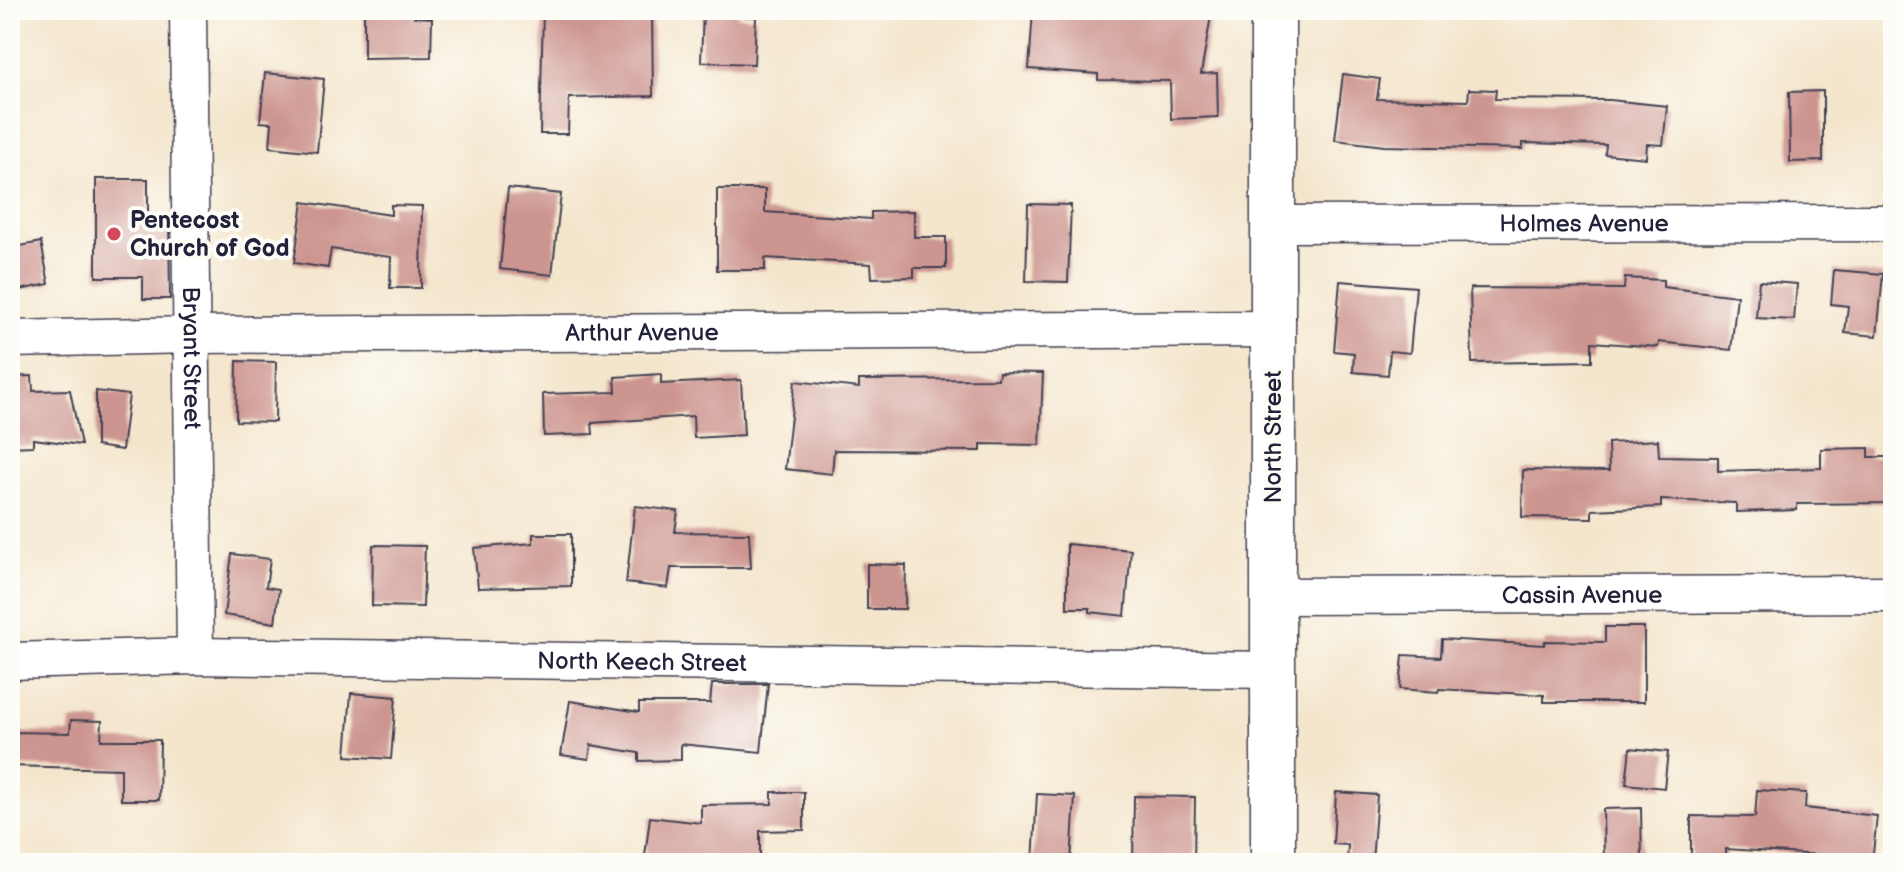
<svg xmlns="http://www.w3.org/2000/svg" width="1903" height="873" font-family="'Balsamiq Sans',sans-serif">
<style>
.building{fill:#cd9590}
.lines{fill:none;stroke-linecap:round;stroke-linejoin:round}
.street-casing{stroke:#423f51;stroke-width:39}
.secondary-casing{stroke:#423f51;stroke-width:47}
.street{stroke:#fff;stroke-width:36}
.secondary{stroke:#fff;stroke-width:44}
.poi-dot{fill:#d1495b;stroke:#fdfcf7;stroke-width:3}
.labels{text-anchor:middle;stroke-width:8;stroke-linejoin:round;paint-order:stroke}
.poi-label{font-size:24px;font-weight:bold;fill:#22223b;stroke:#fdfcf7;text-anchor:start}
.street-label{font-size:24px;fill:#22223b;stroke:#fdfcf7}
</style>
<rect width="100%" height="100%" fill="#fdfcf7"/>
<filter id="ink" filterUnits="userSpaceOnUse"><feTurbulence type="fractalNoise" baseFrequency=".0125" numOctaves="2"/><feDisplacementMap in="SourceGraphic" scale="16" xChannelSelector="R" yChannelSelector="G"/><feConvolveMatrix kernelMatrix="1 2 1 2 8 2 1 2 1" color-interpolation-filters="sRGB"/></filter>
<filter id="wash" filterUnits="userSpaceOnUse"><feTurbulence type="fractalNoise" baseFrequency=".006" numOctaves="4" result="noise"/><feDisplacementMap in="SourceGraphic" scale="32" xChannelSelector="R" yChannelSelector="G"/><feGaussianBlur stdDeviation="1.8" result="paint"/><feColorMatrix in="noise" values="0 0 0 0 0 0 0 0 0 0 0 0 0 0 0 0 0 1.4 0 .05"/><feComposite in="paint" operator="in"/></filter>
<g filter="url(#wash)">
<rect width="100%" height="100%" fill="#f4e6cd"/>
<g id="blocks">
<g class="building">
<path d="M364,10H414V17L432,18L431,57L364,58Z"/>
<path d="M543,10H652L653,96L569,98L568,134H540Z"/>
<path d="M703,10H737V16L756,17L754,64L701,62Z"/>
<path d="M1033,10H1212L1201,74L1217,73L1218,117L1171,119L1170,81L1098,80V74L1029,69Z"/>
<path d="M265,73L324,79L317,152L270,147L272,123L260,122Z"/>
<path d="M1343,74L1380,79L1377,99L1468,101L1469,89L1496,90L1495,99L1610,100L1667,106L1663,145L1647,144L1646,158L1605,154L1606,145L1523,143V149L1384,146L1335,140Z"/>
<path d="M1823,91V161L1790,162L1789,92Z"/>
<path d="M96,179H148V218H169L170,299H143V277H96Z"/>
<path d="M508,188L561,194L552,275L500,269Z"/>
<path d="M717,189H765V212L871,219V212L914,211V237H946V268H914V277L872,278L871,264L765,258V270H717Z"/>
<path d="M303,202L391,215V205L422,206L421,288H390L391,257L331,249L328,268L294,263Z"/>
<path d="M1028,204L1071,205L1068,282L1026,281Z"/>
<path d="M41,242L49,284L10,292V248Z"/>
<path d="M1834,270L1883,274L1877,336L1845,333L1848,306L1831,304Z"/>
<path d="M1625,278L1663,280V287L1737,296L1731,350L1659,342L1658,347L1592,342V361L1472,363L1470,288L1624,289Z"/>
<path d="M1340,281L1416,287L1410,353L1390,351L1388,375L1353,372L1354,353L1334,351Z"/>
<path d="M1759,281L1797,284L1794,320L1756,318Z"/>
<path d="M237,361L276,362L275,422L236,421Z"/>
<path d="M999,372L1043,373L1040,445L981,444V451L834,450L832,474L785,469L795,381L859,388V380L998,379Z"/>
<path d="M661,374V384L741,380L744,435L694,438L693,416L592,423L593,434L544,436L543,394L616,392L615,377Z"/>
<path d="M32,376L33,391L70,390L81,445L33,439V446L10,447V377Z"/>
<path d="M96,391L129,395L122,450L96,446Z"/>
<path d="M1658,440L1659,456L1718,457V471L1821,468V449L1869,448V457H1893V503L1797,504V510L1736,512V503L1661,500V507L1592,510V518L1522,517L1523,470L1609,471L1608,443Z"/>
<path d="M635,506L678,511L675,532L749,533L751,568H671L668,588L626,583Z"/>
<path d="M533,534H571V586L478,588L474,548L533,543Z"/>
<path d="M1067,544L1131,550L1125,616L1090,612V608H1067Z"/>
<path d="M373,545L425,546L423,607L372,606Z"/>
<path d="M232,554L270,559L266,587L279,589L275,623L224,615Z"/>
<path d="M867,564L906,565L905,609H867Z"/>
<path d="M1605,627H1644V702H1544V695L1439,689L1438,692L1400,689L1403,655L1441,657L1442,639L1544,645L1545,641L1605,642Z"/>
<path d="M712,684H768L761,752L681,744V760L639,761V753L591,745L589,759L561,755L570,701L639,712V703H710Z"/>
<path d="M351,693L396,697L391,759L346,756Z"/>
<path d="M71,720L102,721L101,740H160L159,800H121V769L10,766V732L70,733Z"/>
<path d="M1630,748L1668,752L1664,788L1626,784Z"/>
<path d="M1757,790L1806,793L1805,808L1877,816L1872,863H1818L1819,855L1726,849V863H1691V816L1755,817Z"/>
<path d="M772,792H804V830L760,831V863H644L650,817L701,823V805L772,804Z"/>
<path d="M1336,792L1377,795L1372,863H1347L1348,845L1333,844Z"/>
<path d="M1037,794L1075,796L1071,863H1033Z"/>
<path d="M1134,796L1195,797L1194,863H1133Z"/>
<path d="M1641,808L1642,863H1604L1603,809Z"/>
</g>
</g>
</g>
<g filter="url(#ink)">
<use href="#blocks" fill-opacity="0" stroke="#423f51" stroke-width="2"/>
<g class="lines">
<defs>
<g id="street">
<path id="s1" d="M188,10L195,656"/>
<path id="s2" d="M1274,224L1893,223"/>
<path id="s3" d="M10,339L193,335L1273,329"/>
<path id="s4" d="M1272,596L1893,594"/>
<path id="s5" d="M10,661L195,656L1273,670"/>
</g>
<path id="secondary" d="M1273,863V10"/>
</defs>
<use href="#street" class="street-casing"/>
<use href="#secondary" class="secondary-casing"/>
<use href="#street" class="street"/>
<use href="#secondary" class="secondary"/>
</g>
</g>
<circle class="poi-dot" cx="114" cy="234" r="8"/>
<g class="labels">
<g class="poi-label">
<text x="130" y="228">Pentecost<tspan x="130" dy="28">Church of God</tspan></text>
</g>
<g class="street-label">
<text dy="8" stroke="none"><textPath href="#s2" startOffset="310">Holmes Avenue</textPath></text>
<text dy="8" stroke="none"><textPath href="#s3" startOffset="632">Arthur Avenue</textPath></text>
<text dy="8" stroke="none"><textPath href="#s1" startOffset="348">Bryant Street</textPath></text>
<text transform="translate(1273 437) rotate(-90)" y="8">North Street</text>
<text dy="8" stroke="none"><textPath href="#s4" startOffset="310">Cassin Avenue</textPath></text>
<text dy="8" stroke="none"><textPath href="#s5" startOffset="632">North Keech Street</textPath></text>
</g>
</g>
<rect width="1903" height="873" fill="none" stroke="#fdfcf7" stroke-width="40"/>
</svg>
